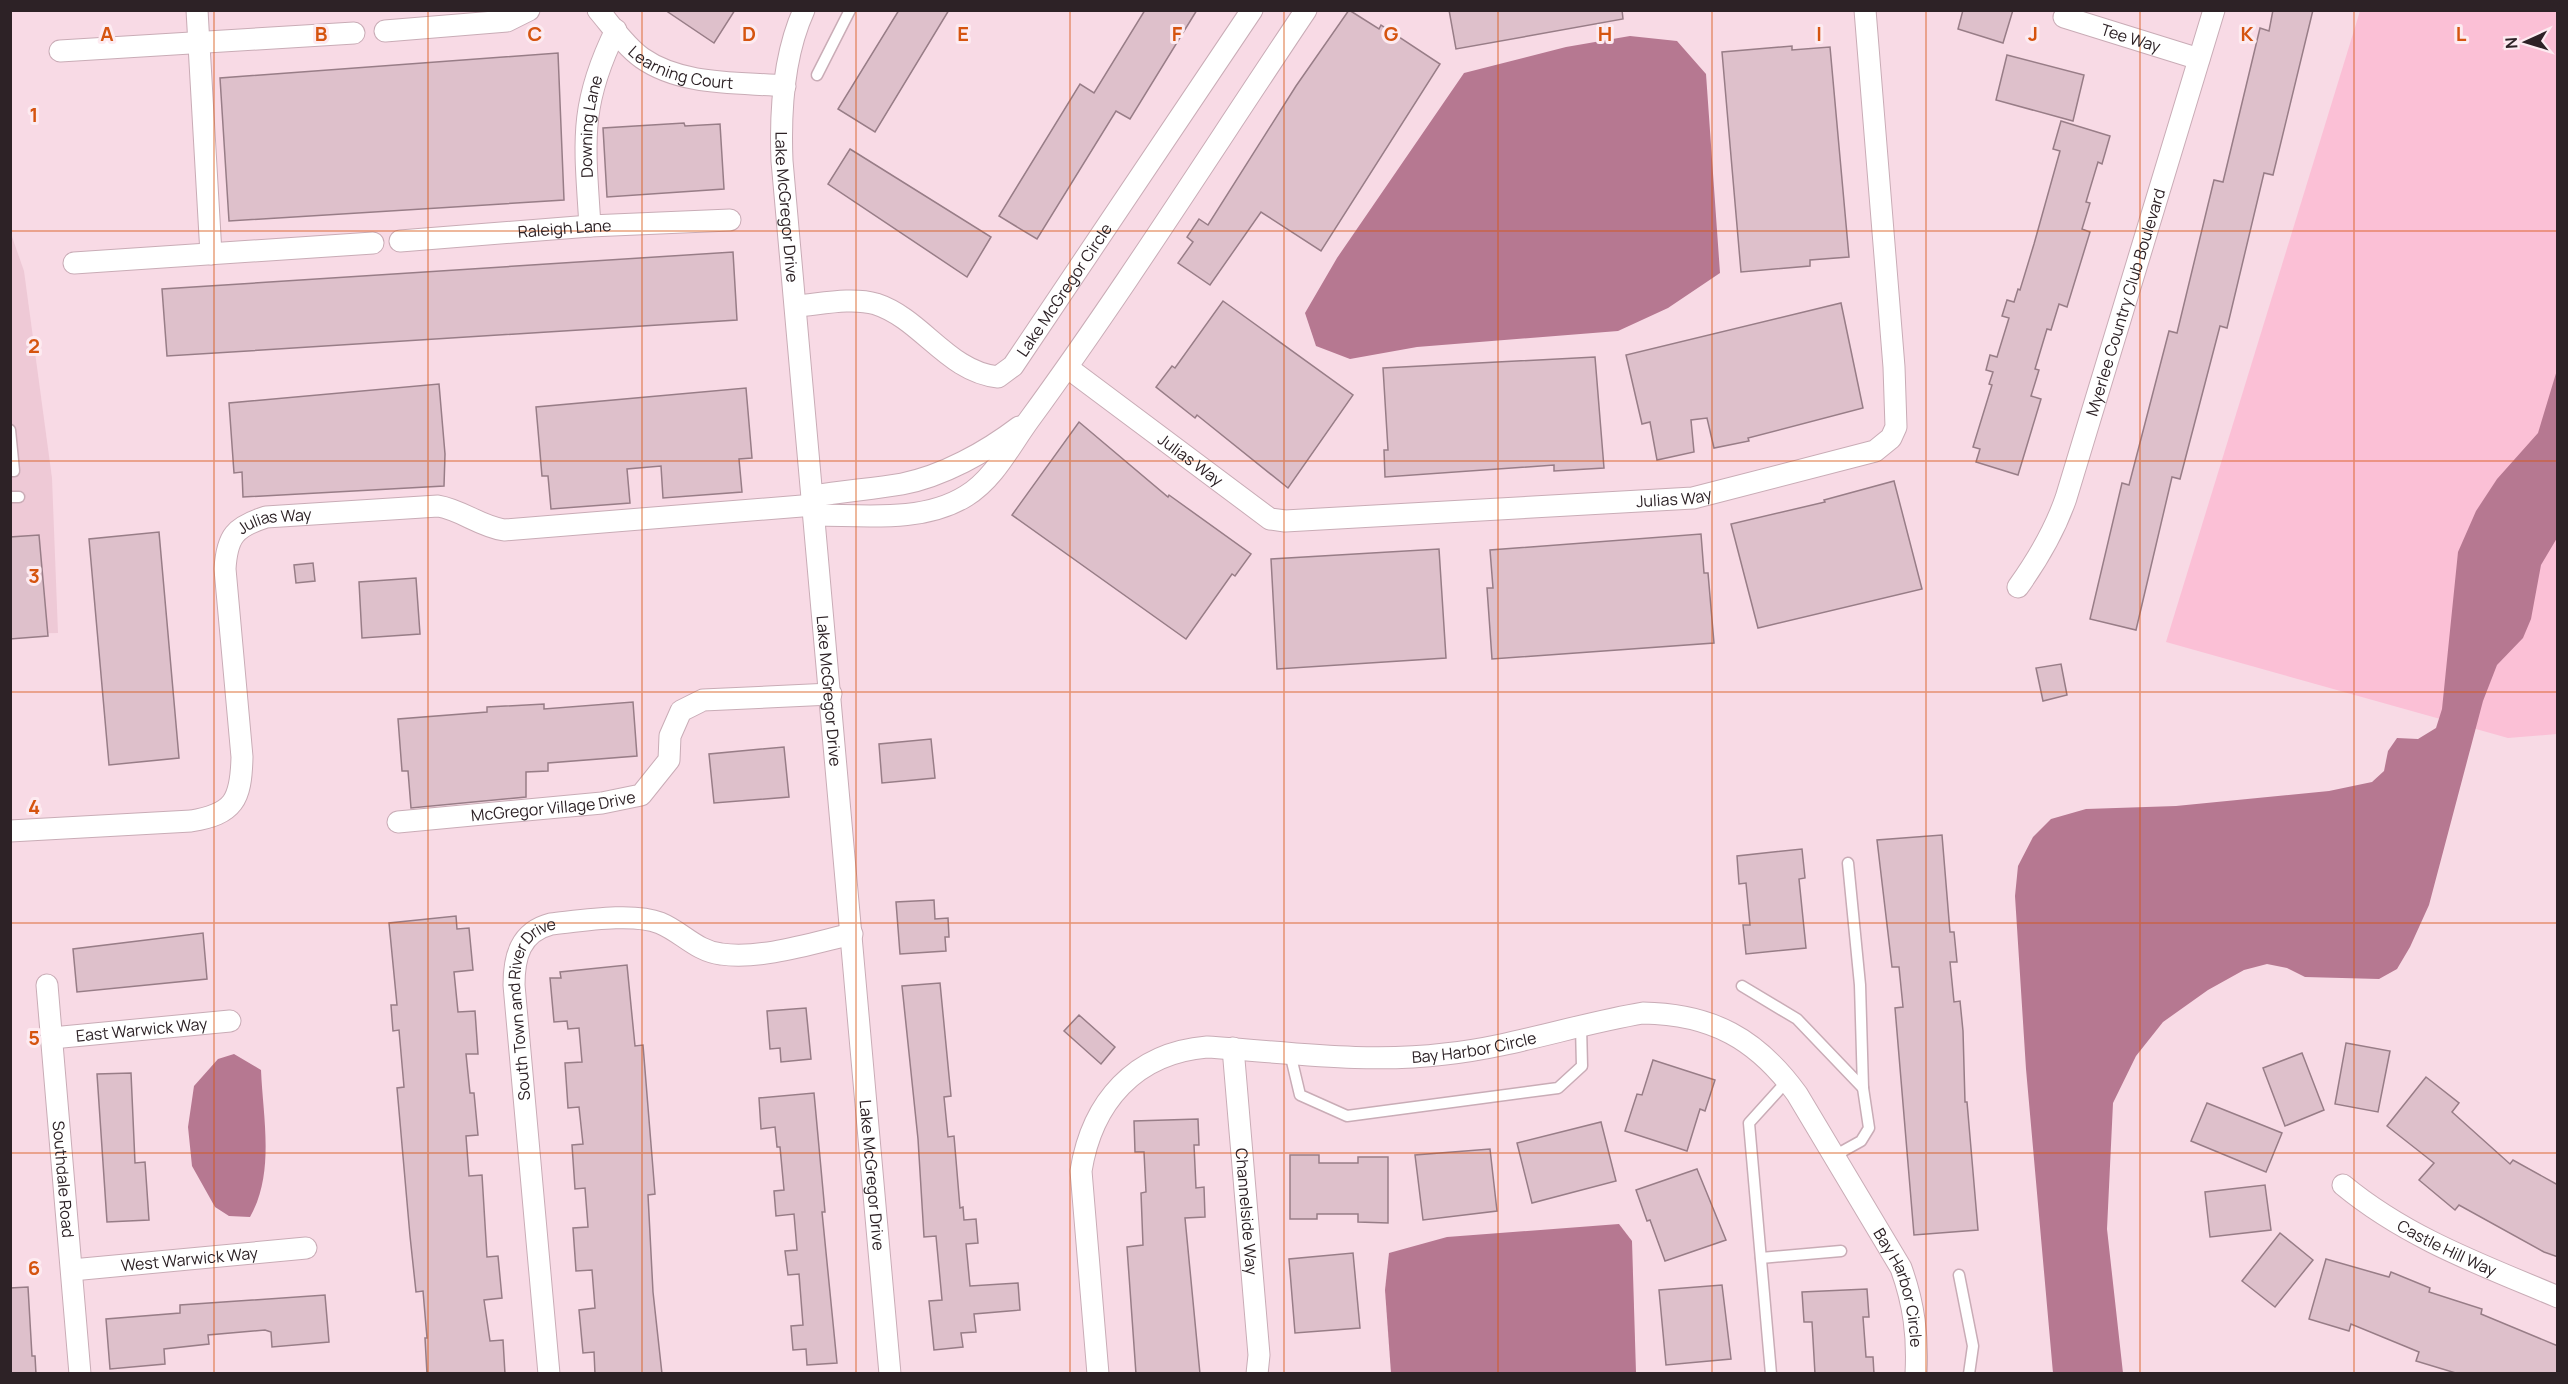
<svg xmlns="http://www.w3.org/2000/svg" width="2568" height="1384" font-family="Manrope,sans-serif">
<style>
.built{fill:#eec9d6}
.green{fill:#fbc0d6}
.water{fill:#b67891}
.building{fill:#dec0cb;stroke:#987d87;stroke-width:1.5}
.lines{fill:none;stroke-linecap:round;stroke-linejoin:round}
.service-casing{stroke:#c9acb6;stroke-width:13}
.minor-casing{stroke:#c9acb6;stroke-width:23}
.service{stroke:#fff;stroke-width:10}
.minor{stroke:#fff;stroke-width:21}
.grid{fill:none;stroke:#d5540f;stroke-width:1.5;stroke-opacity:0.55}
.labels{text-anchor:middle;stroke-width:6;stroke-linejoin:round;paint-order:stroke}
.street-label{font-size:16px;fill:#2d2226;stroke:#fdebf1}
.grid-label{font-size:20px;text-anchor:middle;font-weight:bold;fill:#d5540f;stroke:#fdebf1;stroke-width:6;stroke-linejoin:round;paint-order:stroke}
</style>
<rect width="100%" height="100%" fill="#f8dae5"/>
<path class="built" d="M10,231L24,271L52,478L58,633L11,634Z"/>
<path class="green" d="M2360,11H2557V734L2508,738L2166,642Z"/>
<g class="water">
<path d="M1630,36L1677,41L1706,74L1720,273L1668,308L1618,331L1417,347L1350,359L1316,346L1305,313L1337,258L1464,73L1566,47Z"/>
<path d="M2557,370V538L2541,565L2531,619L2523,638L2497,665L2483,701L2429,905L2410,947L2397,969L2379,979L2305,977L2287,968L2267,964L2244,970L2208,990L2163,1022L2136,1056L2113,1103L2107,1229L2123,1373H2053L2026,1069L2015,896L2018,866L2033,837L2051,819L2086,809L2176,806L2329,791L2372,782L2384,771L2388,751L2397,738L2418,739L2436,728L2442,709L2458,552L2476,511L2497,479L2538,433Z"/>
<path d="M234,1054L261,1070C263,1118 275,1173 250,1217L229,1216L215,1207L192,1166L188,1127L194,1086L218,1059Z"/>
<path d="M1619,1224L1632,1241L1636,1373H1391L1385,1290L1389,1253L1447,1237Z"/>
</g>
<g class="building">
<path d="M665,10H735L714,43Z"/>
<path d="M899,10H949L875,132L838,109Z"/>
<path d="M1145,10H1197L1130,119L1116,111L1037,239L999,216L1080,84L1094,93Z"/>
<path d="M1349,10L1379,29L1381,25L1440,64L1321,251L1261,212L1210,285L1178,263L1193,242L1187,237L1199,219L1208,225L1296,86Z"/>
<path d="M1449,10H1622L1623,19L1456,49Z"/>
<path d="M1963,10H2013L2003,43L1958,29Z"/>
<path d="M2273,10H2313L2273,175L2264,173L2227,328L2220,326L2180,479L2172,477L2136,630L2090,619L2122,483L2129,485L2169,331L2177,333L2214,180L2223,182L2260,28L2269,31Z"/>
<path d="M1792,46V50L1830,47L1849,257L1810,260V266L1741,272L1722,52Z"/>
<path d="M558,53L564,200L229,221L220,78Z"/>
<path d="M2007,55L2084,75L2073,121L1996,100Z"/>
<path d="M2061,121L2110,136L2102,164L2098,162L2086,202L2090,203L2082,229L2090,232L2067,307L2059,304L2051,330L2047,329L2035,369L2039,370L2031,396L2041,399L2018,475L1976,462L1980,449L1973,447L1992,385L1989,384L1993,372L1986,370L1990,355L1997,357L2009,318L2002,316L2007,300L2014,302L2018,289L2020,290L2034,244L2060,151L2053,149Z"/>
<path d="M684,123L685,126L720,124L724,189L607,197L603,128Z"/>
<path d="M850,149L991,237L967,277L828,184Z"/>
<path d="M733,252L737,320L167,356L162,289Z"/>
<path d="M1223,301L1353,395L1288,488L1197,415L1195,418L1156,387L1172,366L1175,368Z"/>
<path d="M1841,303L1863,408L1748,438L1749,441L1714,448L1707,418L1691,420L1694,452L1657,460L1650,422L1642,424L1626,355Z"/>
<path d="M1595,357L1604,468L1554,471V465L1385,477L1384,450H1388L1383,368Z"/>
<path d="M439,384L445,454L444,486L243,497L242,472L234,473L229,403Z"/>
<path d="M746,388L752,458L739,459L742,492L663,498L661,466L627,469L630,503L551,509L548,476H542L536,407Z"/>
<path d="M1079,422L1168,497L1169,495L1251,554L1235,576L1232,574L1186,639L1012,515Z"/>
<path d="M1894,481L1922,589L1758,628L1731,524L1825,502L1824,500Z"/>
<path d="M159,532L179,758L109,765L89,539Z"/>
<path d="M1701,534L1704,573H1708L1714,643L1492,659L1487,588H1493L1490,550Z"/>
<path d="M39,535L48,636L10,639V537Z"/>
<path d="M1439,549L1446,658L1277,669L1271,559Z"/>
<path d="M313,563L315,581L296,583L294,565Z"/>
<path d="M416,578L420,634L362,638L359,582Z"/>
<path d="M2061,664L2067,695L2043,701L2036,668Z"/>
<path d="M633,702L637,756L548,763V771L526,772V797L411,808L408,771H402L398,719L487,712V707L544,704V709Z"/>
<path d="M931,739L935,778L882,783L879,744Z"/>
<path d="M784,747L789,797L714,803L709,754Z"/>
<path d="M1942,835L1950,932H1954L1957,962H1950L1954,1002L1960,1001L1963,1031L1965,1102H1967L1978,1230L1914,1235L1895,1008L1903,1007L1899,967H1892L1877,840Z"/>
<path d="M1802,849L1805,878L1799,879L1806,948L1746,954L1743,925H1750L1746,883L1739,884L1737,856Z"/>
<path d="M934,900L935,919L948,918L949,937H945L946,951L900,954L896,902Z"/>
<path d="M456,916L457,929L469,928L473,970L454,972L458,1012L475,1011L478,1054H466L470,1093H474L478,1135L466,1136L469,1176L482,1175L487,1257L498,1256L502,1298L484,1300L490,1341L503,1340L505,1374H427L425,1338H427L423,1291L416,1292L410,1236L397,1088L404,1087L399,1030L393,1031L391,1005H397L389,923Z"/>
<path d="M203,933L207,979L77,992L73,949Z"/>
<path d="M627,965L635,1046L643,1045L655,1194L648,1195L653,1292L662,1374H595L594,1352L583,1353L579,1310L595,1308L592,1270L576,1271L573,1228L588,1227L585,1188L575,1189L572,1145L583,1144L579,1107L568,1108L565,1063L582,1062L579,1028L568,1029L567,1021L554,1022L550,978H561L560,972Z"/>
<path d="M940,983L951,1096L944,1097L948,1137L954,1136L960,1208L963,1207L964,1220L976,1219L978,1243L966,1244L970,1286L1018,1283L1020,1310L974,1314L976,1332L961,1333L963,1347L934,1350L929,1301L942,1300L936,1236L924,1237L918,1139L902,986Z"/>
<path d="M806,1008L811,1059L781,1062L780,1048L770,1049L767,1011Z"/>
<path d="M1079,1015L1115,1047L1101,1064L1064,1031Z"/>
<path d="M2346,1043L2390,1051L2378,1112L2335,1104Z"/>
<path d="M2302,1053L2324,1110L2285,1126L2263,1068Z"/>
<path d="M1653,1060L1715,1080L1705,1111L1700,1109L1687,1151L1625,1131L1637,1094L1642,1095Z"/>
<path d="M131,1073L135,1163L145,1162L149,1220L107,1222L97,1074Z"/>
<path d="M2426,1077L2459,1103L2452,1112L2510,1164L2513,1160L2558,1185V1257L2544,1252L2459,1205L2455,1210L2419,1180L2434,1163L2387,1126Z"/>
<path d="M814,1093L825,1212H822L837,1363L807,1365L806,1349L793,1350L791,1326L803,1325L799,1274L788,1275L785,1251L797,1250L794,1214L776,1216L774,1191L784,1190L780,1147H777L775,1127L761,1129L759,1098Z"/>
<path d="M2207,1103L2282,1133L2266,1172L2191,1141Z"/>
<path d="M1198,1119L1199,1145H1194L1196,1188L1204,1187L1205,1217L1185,1218L1200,1374H1136L1127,1247L1143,1245L1141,1193L1146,1192L1144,1152H1135L1134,1121Z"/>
<path d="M1601,1122L1616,1181L1532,1203L1517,1143Z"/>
<path d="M1490,1149L1497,1211L1423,1220L1415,1155Z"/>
<path d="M1290,1155H1319V1163H1358V1157H1388V1223L1358,1222V1214H1317V1219H1290Z"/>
<path d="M1697,1169L1726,1240L1665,1261L1650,1220L1647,1221L1636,1190Z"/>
<path d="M2265,1185L2271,1230L2210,1237L2205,1192Z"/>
<path d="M2280,1233L2313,1260L2275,1307L2242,1281Z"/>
<path d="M1353,1253L1360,1328L1295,1333L1289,1259Z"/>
<path d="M2326,1259L2389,1277L2391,1272L2430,1288L2429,1292L2482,1309L2481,1314L2558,1346V1374H2459L2416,1361L2419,1352L2351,1324L2349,1331L2309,1319Z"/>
<path d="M1722,1285L1731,1359L1666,1365L1659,1290Z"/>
<path d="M28,1287L32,1356H35L36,1374H10V1288Z"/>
<path d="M1867,1289L1869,1317H1863L1866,1357H1873L1874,1374H1815L1812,1322H1804L1802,1292Z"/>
<path d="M325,1295L329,1342L272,1347L271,1332L265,1330L208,1335L209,1344L164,1349L165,1364L110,1369L106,1319L180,1313V1305Z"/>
</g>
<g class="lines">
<defs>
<g id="service">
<path d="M817,75L850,10"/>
<path d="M10,430L14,471H10"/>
<path d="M10,497H19"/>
<path d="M1742,986L1797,1019L1863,1088"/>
<path d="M1290,1053L1300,1095L1347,1116L1558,1088L1582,1066L1581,1026"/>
<path d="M1834,1156L1861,1141L1869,1128L1863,1088L1860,985L1848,863"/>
<path d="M1761,1258L1841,1251"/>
<path d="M1959,1275L1973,1346L1969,1374"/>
<path d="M1771,1374L1749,1123L1787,1081"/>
</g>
<g id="minor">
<path d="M197,10L211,254"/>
<path id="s1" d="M598,10C611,25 625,46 642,58C682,86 738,82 785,86"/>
<path id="s2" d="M804,10C783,56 780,111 782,161L890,1374"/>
<path id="s3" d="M2064,17L2199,59"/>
<path d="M385,31L507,21L529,10"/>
<path d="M60,51L354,33"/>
<path id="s4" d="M590,226C585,144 578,107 616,30"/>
<path id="s5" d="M400,241L590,226L730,220"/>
<path d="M74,263L373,243"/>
<path id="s6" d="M797,306C821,304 852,297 876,304C922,319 948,372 998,377L1013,366L1252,10"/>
<path id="s7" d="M1068,368L1270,519L1285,521L1693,498L1875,451L1891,438L1896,427L1894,367L1865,10"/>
<path d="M814,496C843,491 873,489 902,484C943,476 986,452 1019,427"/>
<path d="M815,515C863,515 923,523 966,496C994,479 1010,446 1029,420C1126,287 1214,147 1306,10"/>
<path id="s8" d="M2018,587C2038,559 2055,530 2066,498L2214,10"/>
<path id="s9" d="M398,822L602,803L641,795L669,760L670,736L681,711L703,700L831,694"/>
<path id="s10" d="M10,831L191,821C234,814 241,800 242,757L225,569C227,536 235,527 266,517L438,506C462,510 479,526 504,530L814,505"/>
<path id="s11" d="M47,985L80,1374"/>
<path id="s12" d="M52,1038L230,1021"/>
<path id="s13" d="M1233,1048L1259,1355L1257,1374"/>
<path id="s14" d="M2343,1185C2407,1238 2482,1265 2558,1297"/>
<path id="s15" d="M72,1270L306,1248"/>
<path id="s16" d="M549,1374L514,985C514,957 520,932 551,924C580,921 633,912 660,923C682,932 696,951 721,954C760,960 813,943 852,934"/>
<path id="s17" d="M1098,1374L1081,1171C1092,1102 1135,1053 1207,1047C1287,1052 1365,1064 1445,1054C1512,1047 1577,1024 1643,1013C1712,1014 1757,1039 1797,1094L1901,1268C1914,1304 1918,1336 1916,1374"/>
</g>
</defs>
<use href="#service" class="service-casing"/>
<use href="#minor" class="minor-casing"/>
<use href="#service" class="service"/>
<use href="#minor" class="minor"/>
</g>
<path class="grid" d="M214,10V1374M428,10V1374M642,10V1374M856,10V1374M1070,10V1374M1284,10V1374M1498,10V1374M1712,10V1374M1926,10V1374M2140,10V1374M2354,10V1374M10,231H2558M10,461H2558M10,692H2558M10,923H2558M10,1153H2558"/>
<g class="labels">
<g class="street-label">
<text dy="6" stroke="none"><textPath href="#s3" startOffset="70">Tee Way</textPath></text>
<text dy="6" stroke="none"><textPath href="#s1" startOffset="106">Learning Court</textPath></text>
<text dy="6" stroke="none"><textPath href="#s4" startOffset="100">Downing Lane</textPath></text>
<text dy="6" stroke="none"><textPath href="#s2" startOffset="200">Lake McGregor Drive</textPath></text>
<text dy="6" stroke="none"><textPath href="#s5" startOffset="165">Raleigh Lane</textPath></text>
<text dy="6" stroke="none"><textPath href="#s6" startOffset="334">Lake McGregor Circle</textPath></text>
<text dy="6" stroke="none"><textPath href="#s8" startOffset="306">Myerlee Country Club Boulevard</textPath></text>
<text dy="6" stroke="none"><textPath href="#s7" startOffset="153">Julias Way</textPath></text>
<text dy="6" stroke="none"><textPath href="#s7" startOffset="657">Julias Way</textPath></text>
<text dy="6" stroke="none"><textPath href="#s10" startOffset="544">Julias Way</textPath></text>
<text dy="6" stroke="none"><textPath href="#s2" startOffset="686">Lake McGregor Drive</textPath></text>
<text dy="6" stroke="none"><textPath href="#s9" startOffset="156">McGregor Village Drive</textPath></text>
<text dy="6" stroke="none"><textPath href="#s16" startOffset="374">South Town and River Drive</textPath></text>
<text dy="6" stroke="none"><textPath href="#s12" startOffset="90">East Warwick Way</textPath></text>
<text dy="6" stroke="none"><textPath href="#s17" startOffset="664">Bay Harbor Circle</textPath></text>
<text dy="6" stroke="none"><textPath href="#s2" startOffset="1172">Lake McGregor Drive</textPath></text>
<text dy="6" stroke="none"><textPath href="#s11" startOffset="195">Southdale Road</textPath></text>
<text dy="6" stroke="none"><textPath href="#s13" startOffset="164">Channelside Way</textPath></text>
<text dy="6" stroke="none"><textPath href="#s14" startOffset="122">Castle Hill Way</textPath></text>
<text dy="6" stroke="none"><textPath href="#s15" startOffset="118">West Warwick Way</textPath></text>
<text dy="6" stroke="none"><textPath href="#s17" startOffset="1239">Bay Harbor Circle</textPath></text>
</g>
</g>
<g class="grid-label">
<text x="107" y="41">A</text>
<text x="321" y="41">B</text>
<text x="535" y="41">C</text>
<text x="749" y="41">D</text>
<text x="963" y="41">E</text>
<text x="1177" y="41">F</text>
<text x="1391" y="41">G</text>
<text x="1605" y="41">H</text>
<text x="1819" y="41">I</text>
<text x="2033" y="41">J</text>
<text x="2247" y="41">K</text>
<text x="2461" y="41">L</text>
<text x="34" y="122">1</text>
<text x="34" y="353">2</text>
<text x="34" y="583">3</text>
<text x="34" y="814">4</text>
<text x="34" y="1045">5</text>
<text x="34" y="1275">6</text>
</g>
<rect width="2568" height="1384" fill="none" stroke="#2d2226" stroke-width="24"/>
<g transform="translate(2526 42) rotate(266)" stroke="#fdebf1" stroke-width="4.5" paint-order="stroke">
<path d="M0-4.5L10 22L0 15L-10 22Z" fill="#2d2226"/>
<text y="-9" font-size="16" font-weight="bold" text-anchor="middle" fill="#2d2226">N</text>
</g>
</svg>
